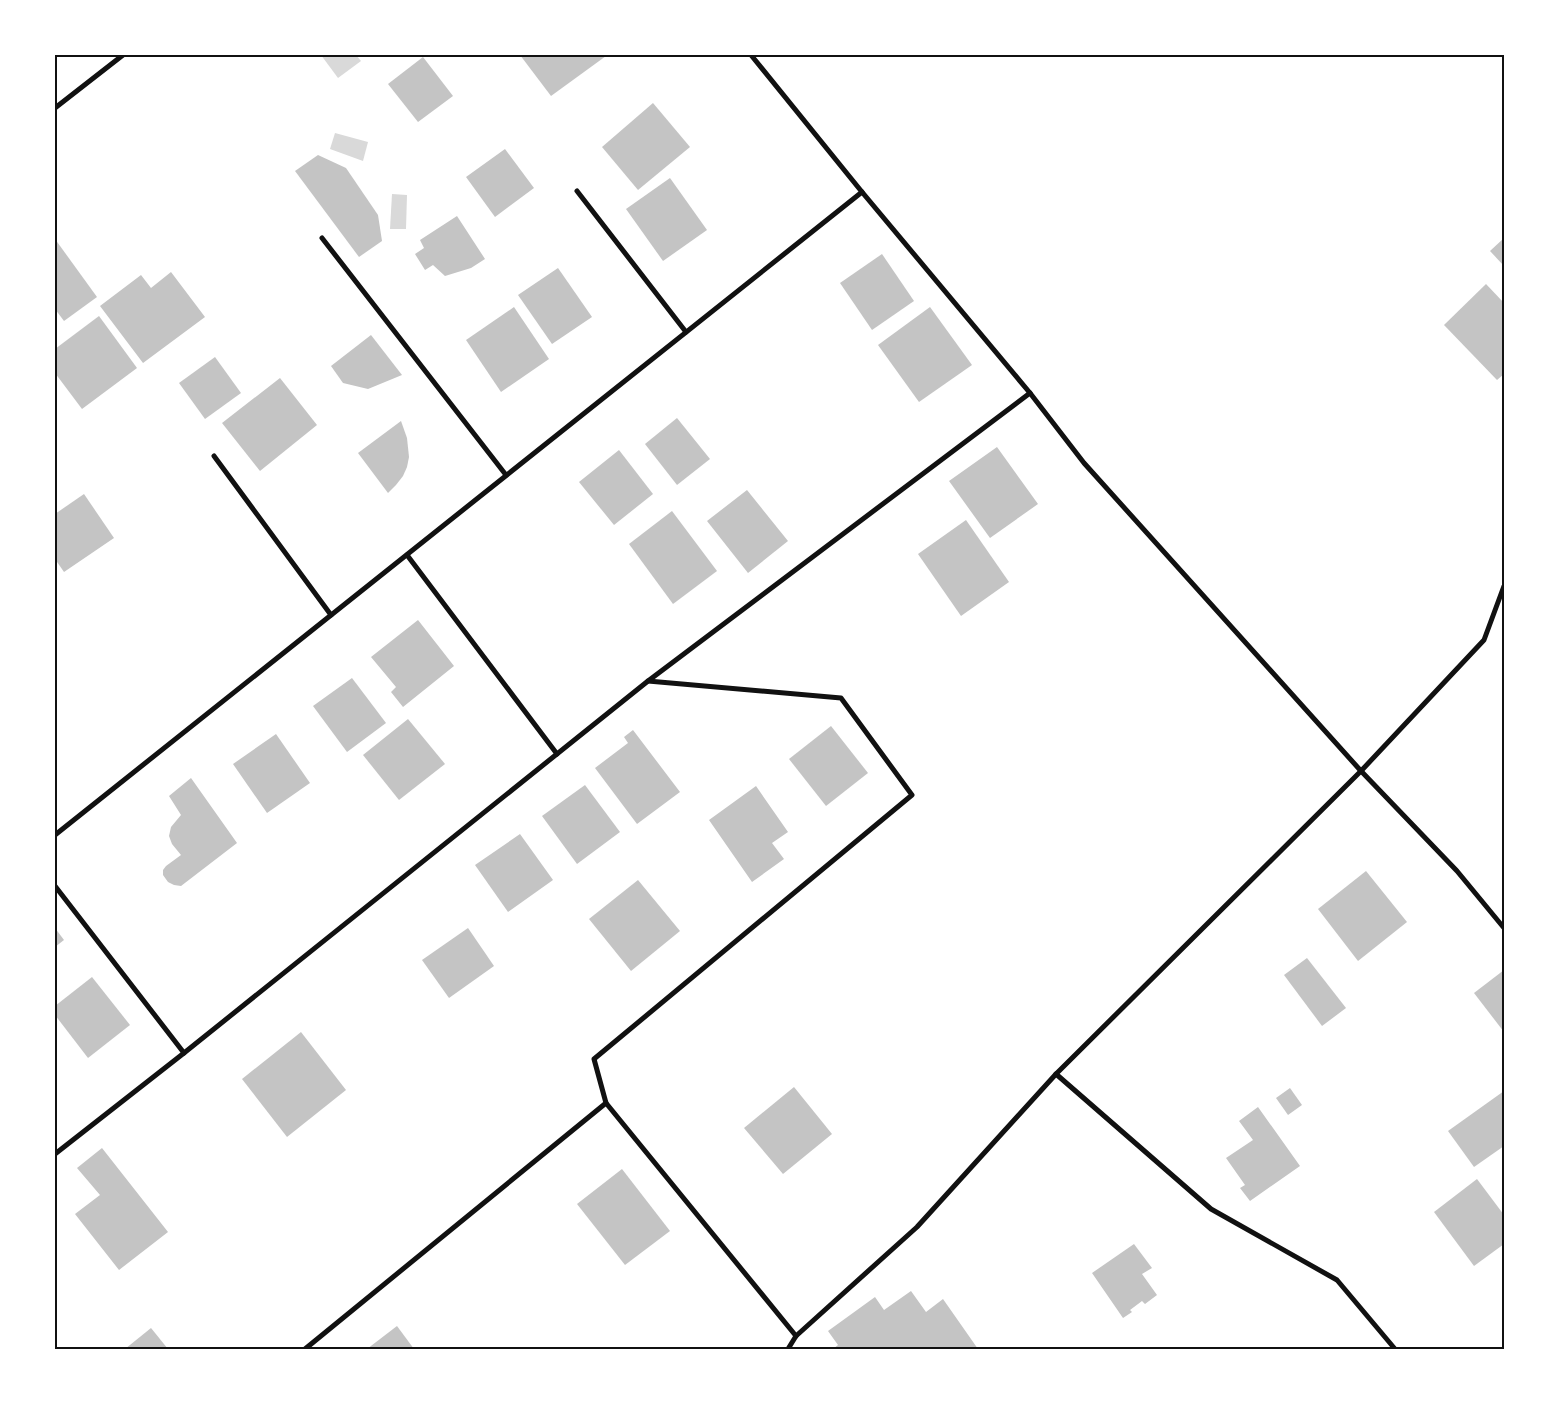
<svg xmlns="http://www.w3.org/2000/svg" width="1559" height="1404" font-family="Raleway,sans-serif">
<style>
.water{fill:#d9d9d9}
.building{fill:#c4c4c4}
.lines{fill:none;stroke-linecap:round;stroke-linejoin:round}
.minor{stroke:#111;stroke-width:5}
.neatline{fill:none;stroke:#111;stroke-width:2}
</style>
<rect width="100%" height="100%" fill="#fff"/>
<g class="water">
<path d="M321,55H356L361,61L338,78Z"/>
<path d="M335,133L368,142L363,161L330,149Z"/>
<path d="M392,194L407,195L406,229H390Z"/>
</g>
<g class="building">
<path d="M520,55H605L606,56L551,96Z"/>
<path d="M423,57L453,96L418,122L388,84Z"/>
<path d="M653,103L690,147L638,190L602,147Z"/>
<path d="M505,149L534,188L495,217L466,177Z"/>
<path d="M318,155L346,168L378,215L382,241L359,257L295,171Z"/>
<path d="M670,178L707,230L663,261L626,209Z"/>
<path d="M457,216L485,259L471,268L445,276L433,265L425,270L415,254L424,248L420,240Z"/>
<path d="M1504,238V266L1490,251Z"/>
<path d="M55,239L97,297L64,321L55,309Z"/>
<path d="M882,254L914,301L872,330L840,283Z"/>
<path d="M558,268L592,317L552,344L518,295Z"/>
<path d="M171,272L205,317L143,363L100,306L141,275L151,288Z"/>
<path d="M1486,284L1504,303V374L1497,380L1444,325Z"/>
<path d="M514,307L549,359L501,392L466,340Z"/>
<path d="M930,307L972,365L919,402L878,345Z"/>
<path d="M99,316L137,368L82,409L55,373V349Z"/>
<path d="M371,335L402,375L368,389L343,383L331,366Z"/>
<path d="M215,357L241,393L205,419L179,383Z"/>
<path d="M280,378L317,425L260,471L222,423Z"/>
<path d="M677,418L710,459L677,485L645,444Z"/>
<path d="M401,421L407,438L409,457L407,467L403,476L396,485L388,493L358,453Z"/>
<path d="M997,447L1038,504L990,538L949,481Z"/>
<path d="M619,450L653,494L614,525L579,482Z"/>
<path d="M747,490L788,541L748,573L707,521Z"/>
<path d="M84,494L114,538L64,572L55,559V514Z"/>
<path d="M672,511L717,571L673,604L629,544Z"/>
<path d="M966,520L1009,582L961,616L918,554Z"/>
<path d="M418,620L454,666L403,707L391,692L396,687L371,657Z"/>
<path d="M352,678L386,723L347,752L313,706Z"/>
<path d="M408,719L445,764L399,800L363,755Z"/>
<path d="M831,726L868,773L826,806L789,759Z"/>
<path d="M633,730L680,792L637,824L595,768L628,743L624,737Z"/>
<path d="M276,734L310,783L267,813L233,764Z"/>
<path d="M191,778L237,843L181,886L174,885L168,882L163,875V870L166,866L181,855L172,844L169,836L171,827L181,815L169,796Z"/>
<path d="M585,785L620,832L577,864L542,816Z"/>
<path d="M756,786L788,832L772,843L784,859L752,882L709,820Z"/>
<path d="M520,834L553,880L508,912L475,865Z"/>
<path d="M1366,871L1407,922L1358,961L1318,909Z"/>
<path d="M638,880L680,931L631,971L589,919Z"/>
<path d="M55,928L64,940L55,947Z"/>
<path d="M468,928L494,966L449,998L422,960Z"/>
<path d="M1307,958L1346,1008L1322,1026L1284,975Z"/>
<path d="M1504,970V1032L1474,993Z"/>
<path d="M92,977L130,1025L88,1058L55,1015V1006Z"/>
<path d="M301,1032L346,1090L287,1137L242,1079Z"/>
<path d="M794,1087L832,1134L783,1174L744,1128Z"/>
<path d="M1290,1088L1302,1105L1288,1115L1276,1098Z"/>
<path d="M1504,1091V1146L1474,1167L1448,1131Z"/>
<path d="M1258,1107L1300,1166L1250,1201L1240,1188L1245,1185L1226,1158L1253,1140L1239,1121Z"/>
<path d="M102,1148L168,1232L119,1270L75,1214L100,1195L77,1168Z"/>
<path d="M622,1169L670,1231L625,1265L577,1204Z"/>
<path d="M1477,1179L1504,1215V1244L1474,1266L1434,1212Z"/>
<path d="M1134,1244L1152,1268L1142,1274L1157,1295L1145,1304L1142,1301L1130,1310L1132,1312L1123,1318L1092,1273Z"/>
<path d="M911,1291L926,1312L943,1299L978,1349H833L838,1345L828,1331L875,1297L884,1310Z"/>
<path d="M397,1326L414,1349H367Z"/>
<path d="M151,1328L168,1349H125Z"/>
</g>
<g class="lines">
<g class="minor">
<path d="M751,55L862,192L1030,393L1084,463L1361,771L1457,871L1504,928"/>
<path d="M55,108L123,55"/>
<path d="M577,191L686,332"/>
<path d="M322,238L506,475"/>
<path d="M214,456L331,615"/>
<path d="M407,555L557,754"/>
<path d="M55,835L862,192"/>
<path d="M55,886L184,1053"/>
<path d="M1056,1074L1211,1209L1337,1280L1395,1349"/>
<path d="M606,1103L796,1336"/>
<path d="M55,1154L184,1053L648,681L1030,393"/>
<path d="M305,1349L606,1103L594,1059L912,795L841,698L648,681"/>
<path d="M788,1349L796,1336L917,1227L1056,1074L1361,771L1484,640L1504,586"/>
</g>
</g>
<rect width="1559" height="1404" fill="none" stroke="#ffffff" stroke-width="112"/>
<rect x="56" y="56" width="1447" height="1292" class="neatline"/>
</svg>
